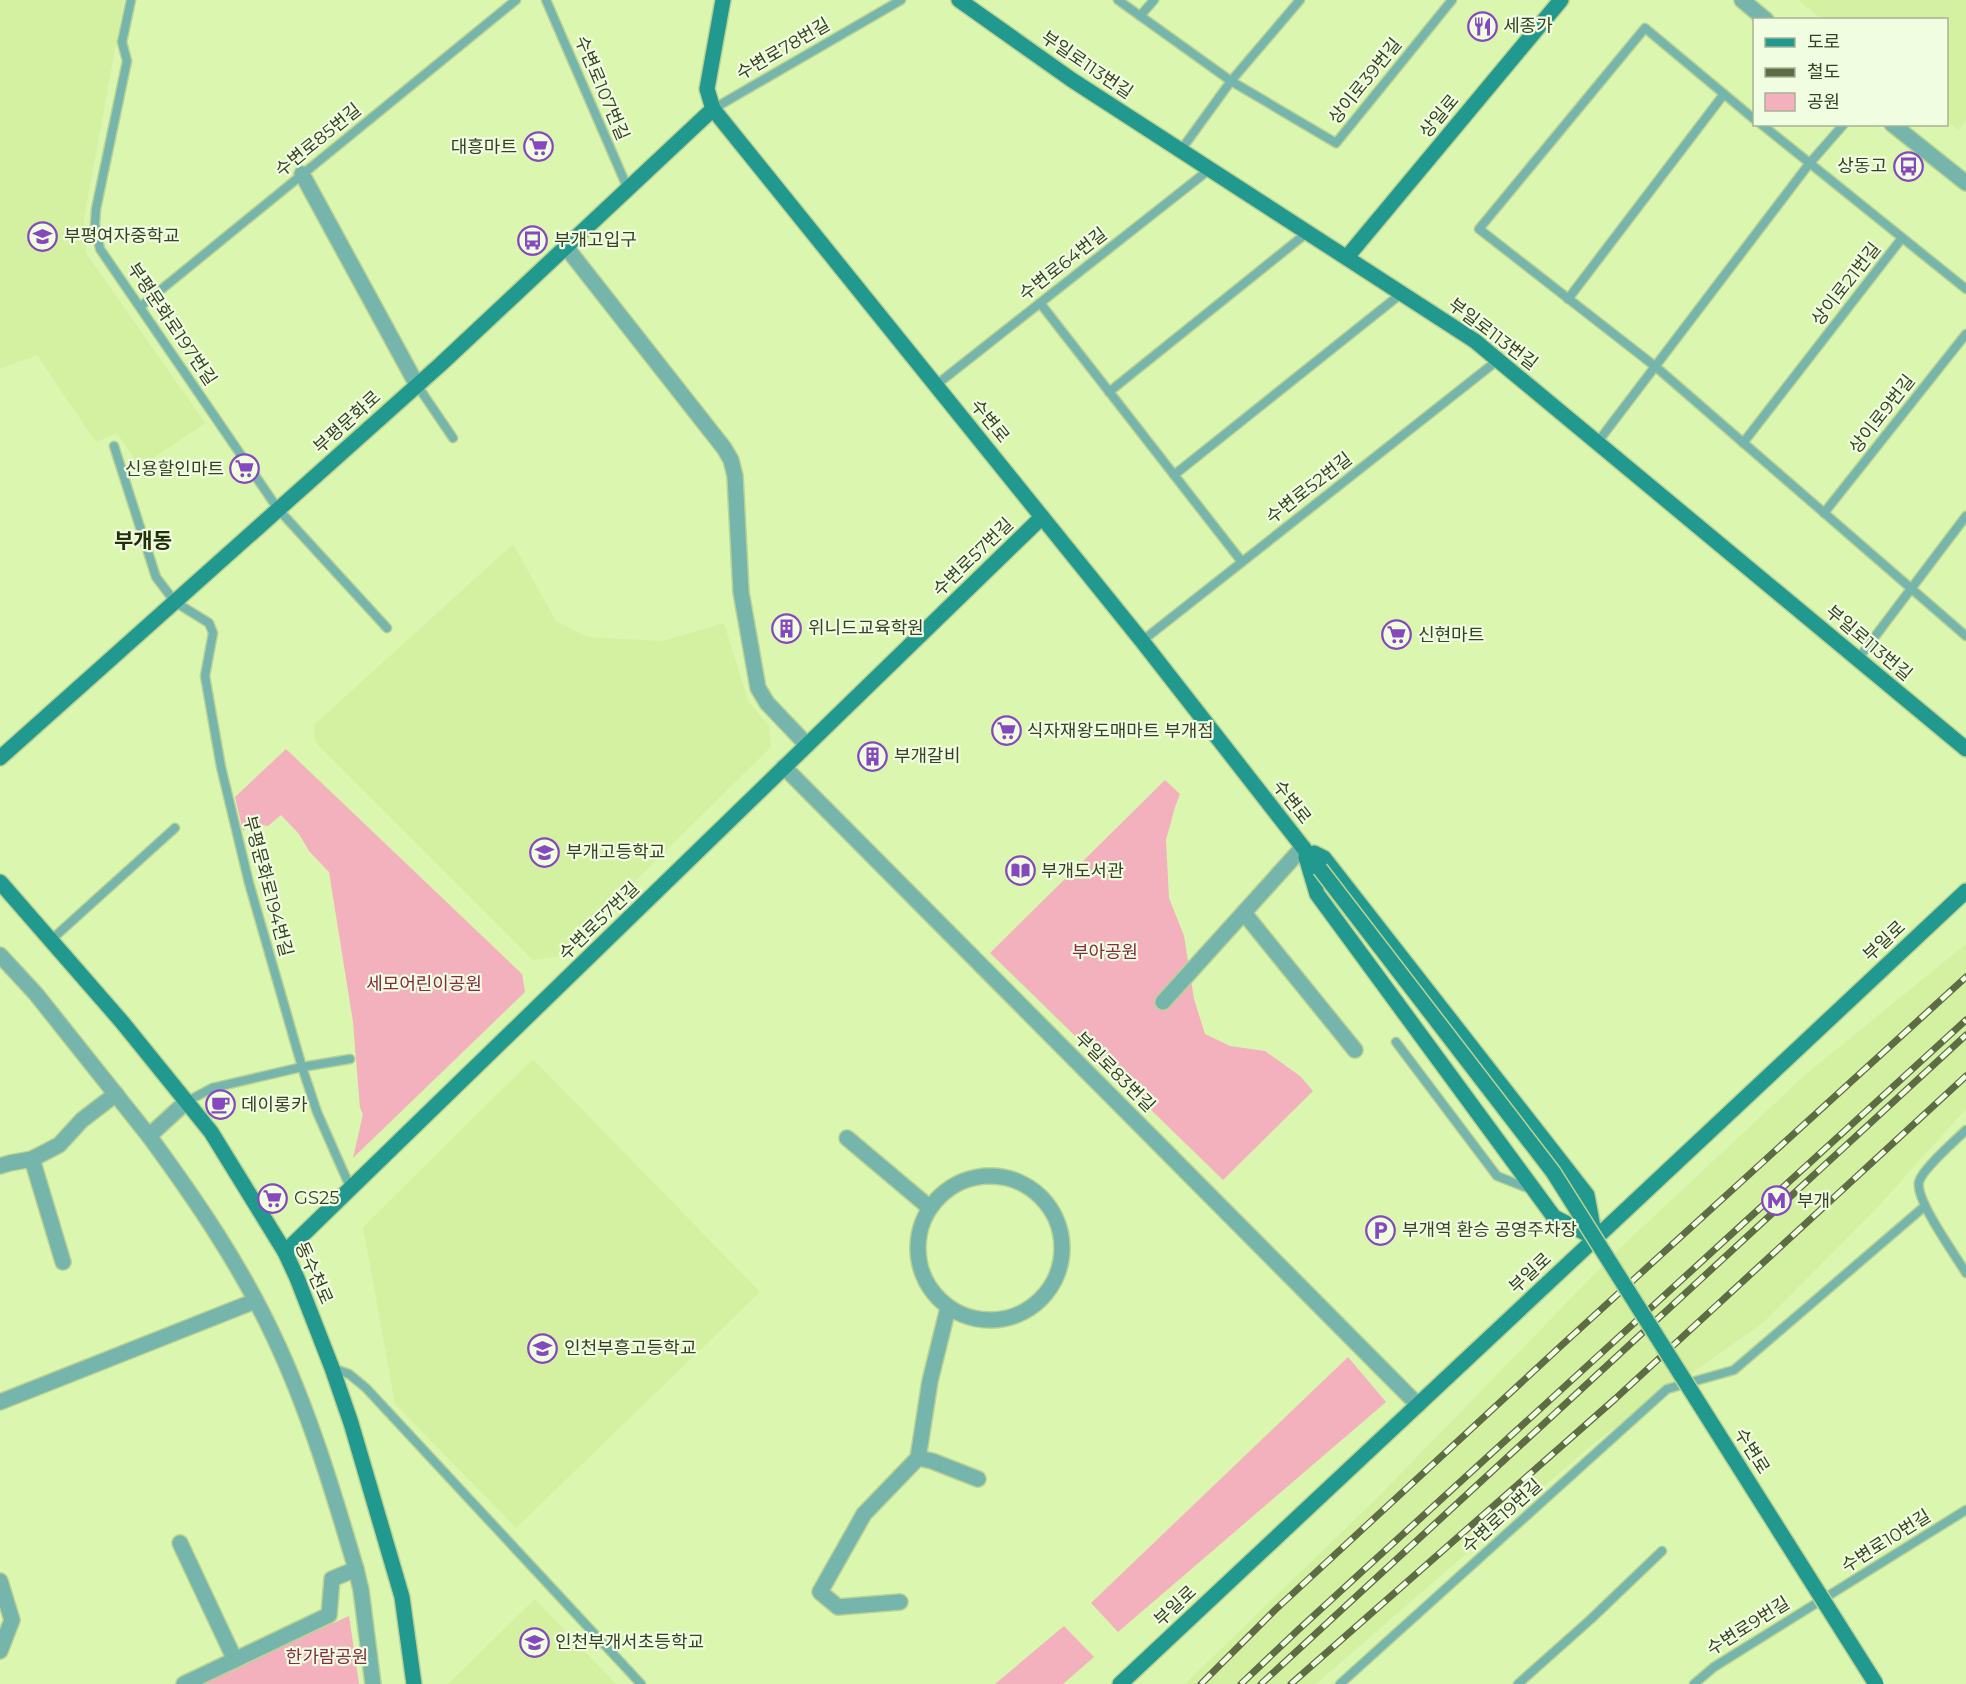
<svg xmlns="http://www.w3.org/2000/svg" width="1966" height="1684" font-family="Montserrat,'Noto Sans KR',sans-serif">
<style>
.built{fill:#d3f1a1}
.green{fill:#f3b1be}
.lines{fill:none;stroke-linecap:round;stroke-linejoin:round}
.lane-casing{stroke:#bad293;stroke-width:11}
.street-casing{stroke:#bad293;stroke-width:18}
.secondary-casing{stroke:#bad293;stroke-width:18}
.lane{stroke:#75b5ac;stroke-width:8}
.street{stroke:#75b5ac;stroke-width:15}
.secondary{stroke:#22998e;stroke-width:15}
.rail-casing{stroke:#5e6c46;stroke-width:7}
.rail{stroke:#f1fde0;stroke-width:4.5;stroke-dasharray:14;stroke-linecap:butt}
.secondary-bridge-casing{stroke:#bad293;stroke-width:18;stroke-linecap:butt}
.secondary-bridge{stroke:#22998e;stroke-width:15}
.labels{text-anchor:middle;stroke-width:4.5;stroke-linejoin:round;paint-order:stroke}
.poi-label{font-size:18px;fill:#374125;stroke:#f1fde0;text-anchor:start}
.street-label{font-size:18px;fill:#374125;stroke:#f1fde0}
.park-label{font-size:18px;fill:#812d46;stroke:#f1fde0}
.quarter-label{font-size:21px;font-weight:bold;fill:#232f0b;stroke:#f1fde0}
</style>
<rect width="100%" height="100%" fill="#dbf6af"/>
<g class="built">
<path d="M0,0H124L84,218L86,253L205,423L140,467L117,433L96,442L37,355L0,369Z"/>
<path d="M1798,0H1966V120L1958,130L1947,121L1946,20L1822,19Z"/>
<path d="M513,544L556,621L587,637L663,641L724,623L748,701L769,726L771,747L558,957L533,960L315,742L314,725Z"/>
<path d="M1966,944V1109L1874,1211L1764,1322L1595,1442L1316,1684H1185L1376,1499L1618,1250L1805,1075Z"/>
<path d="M533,1059L760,1292L516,1528L395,1404L363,1227Z"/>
<path d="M535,1599L616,1684H448Z"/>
</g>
<g class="green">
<path d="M286,749L522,974L525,992L353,1158L363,1114L360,1108L353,1022L329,872L309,851L299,834L281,815L268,826L251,823L243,831L235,797Z"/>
<path d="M1165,780L1180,794L1175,807L1166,840L1169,898L1184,936L1194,999L1205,1034L1230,1046L1265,1051L1300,1076L1313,1091L1223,1180L990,953Z"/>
<path d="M1348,1357L1386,1402L1118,1632L1091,1603Z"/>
<path d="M349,1616L359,1684H199Z"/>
<path d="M1064,1626L1094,1657L1063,1684H995Z"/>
</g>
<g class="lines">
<defs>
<g id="lane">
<path d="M131,0L122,42L127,61L96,209L95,224L100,249L278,509L387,628"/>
<path d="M546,0L628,189"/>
<path d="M1118,0L1231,81L1336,143L1452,0"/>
<path d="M1140,16L1154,0"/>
<path d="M713,109L901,0"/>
<path d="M1754,119L1645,28L1479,229L1656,367L1966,636"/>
<path d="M1761,124L1966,289"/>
<path d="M1181,150L1231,81L1300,0"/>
<path d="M1568,299L1724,94"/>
<path d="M1040,303L1242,562"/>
<path d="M141,306L516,0"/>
<path d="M417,385L453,438"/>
<path d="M936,385L1210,169"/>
<path d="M1109,392L1308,232"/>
<path d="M1597,443L1809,164L1844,124"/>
<path d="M1743,443L1902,238"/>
<path d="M114,446L156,577L175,602L209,623L213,633L205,676L221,767L249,883L302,1067L317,1112L351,1189"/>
<path d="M1174,475L1402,293"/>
<path d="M1824,513L1966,334"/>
<path d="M1142,641L1498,360"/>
<path d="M1858,659L1966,516"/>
<path d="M51,940L175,828"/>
<path d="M1396,1042L1497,1176L1530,1189"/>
<path d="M186,1102L212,1088L302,1067L350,1059"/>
<path d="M1966,1130C1955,1141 1922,1169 1919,1182C1915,1200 1956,1256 1966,1273"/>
<path d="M332,1368L349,1374L366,1388L641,1684"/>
<path d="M1340,1684L1667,1389L1734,1370L1925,1206"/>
<path d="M1518,1684L1591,1619L1662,1551"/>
<path d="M1694,1684L1714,1667L1966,1510"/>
</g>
<g id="street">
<path d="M1742,0L1766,20"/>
<path d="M1892,124L1966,183"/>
<path d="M302,174L417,385"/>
<path d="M566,247L724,448L731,460L735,476L741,592L758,688L767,703L807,745"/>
<path d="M784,767L1418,1405"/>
<path d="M1244,913L1355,1050"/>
<path d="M0,955L36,994L149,1136L186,1102"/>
<path d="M1163,1002L1303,847"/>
<path d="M149,1136C196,1200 241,1266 274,1337C309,1411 333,1491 356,1569L361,1590L373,1684"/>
<path d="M847,1138L930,1208"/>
<path d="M32,1159L59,1145L82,1120L116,1094"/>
<path d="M0,1166L10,1163L32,1159L63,1262"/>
<circle cx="990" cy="1248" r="72"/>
<path d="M0,1402L255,1301"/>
<path d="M918,1458L932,1461L978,1479"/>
<path d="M180,1543L235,1660"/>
<path d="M0,1581L12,1620L0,1651"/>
<path d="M900,1602L838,1607L820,1592L864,1514L918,1458L930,1381L948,1308"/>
<path d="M184,1684L329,1615L332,1579L356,1569"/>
</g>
<g id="secondary">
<path d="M723,0L707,89L713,109L1142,641L1320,869"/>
<path d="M959,0L1072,80L1475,341L1966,749"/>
<path d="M1347,257L1561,0"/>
<path d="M0,758L441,364L713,109"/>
<path d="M1314,853L1324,858L1587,1195L1595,1238"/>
<path d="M1306,857L1317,894L1554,1217L1595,1238"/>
<path d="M0,882L122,1022L211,1132L285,1252L297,1278L332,1368L351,1423L402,1597L414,1684"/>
<path d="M285,1252L1042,517"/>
<path d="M1120,1684L1966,891"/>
</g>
</defs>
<use href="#lane" class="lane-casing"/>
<use href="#street" class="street-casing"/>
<use href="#secondary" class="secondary-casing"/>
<use href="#lane" class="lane"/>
<use href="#street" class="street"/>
<use href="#secondary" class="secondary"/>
<defs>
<g id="rail">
<path d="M1201,1684L1275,1610L1563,1344L1966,977"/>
<path d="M1241,1684L1298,1630L1966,1020"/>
<path d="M1261,1684L1966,1035"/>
<path d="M1291,1684L1615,1399L1966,1076"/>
</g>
</defs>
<use href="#rail" class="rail-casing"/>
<use href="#rail" class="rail"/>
<defs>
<path id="secondary-bridge" d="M1320,869L1553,1172L1876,1684"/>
</defs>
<use href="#secondary-bridge" class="secondary-bridge-casing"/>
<use href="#secondary-bridge" class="secondary-bridge"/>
</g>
<defs>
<symbol id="restaurant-ring" viewBox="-11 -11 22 22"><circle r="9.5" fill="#f1fde0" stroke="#8648be" stroke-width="1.5"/><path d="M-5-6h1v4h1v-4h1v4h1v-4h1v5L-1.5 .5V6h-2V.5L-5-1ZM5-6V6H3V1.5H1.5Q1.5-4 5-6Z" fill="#8648be"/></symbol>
<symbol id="supermarket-ring" viewBox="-11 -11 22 22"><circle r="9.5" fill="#f1fde0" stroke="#8648be" stroke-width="1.5"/><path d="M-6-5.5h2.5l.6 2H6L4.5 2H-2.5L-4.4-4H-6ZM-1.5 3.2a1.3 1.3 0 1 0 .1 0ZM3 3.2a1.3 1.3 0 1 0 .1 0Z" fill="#8648be"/></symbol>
<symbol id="bus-ring" viewBox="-11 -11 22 22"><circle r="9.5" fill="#f1fde0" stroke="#8648be" stroke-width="1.5"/><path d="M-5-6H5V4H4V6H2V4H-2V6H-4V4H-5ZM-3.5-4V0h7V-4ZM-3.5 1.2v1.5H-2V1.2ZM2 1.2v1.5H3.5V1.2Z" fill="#8648be"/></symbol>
<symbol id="school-ring" viewBox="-11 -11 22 22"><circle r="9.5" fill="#f1fde0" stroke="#8648be" stroke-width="1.5"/><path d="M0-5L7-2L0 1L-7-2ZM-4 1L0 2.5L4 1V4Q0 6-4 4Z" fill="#8648be"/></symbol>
<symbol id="building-ring" viewBox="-11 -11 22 22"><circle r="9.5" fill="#f1fde0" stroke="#8648be" stroke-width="1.5"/><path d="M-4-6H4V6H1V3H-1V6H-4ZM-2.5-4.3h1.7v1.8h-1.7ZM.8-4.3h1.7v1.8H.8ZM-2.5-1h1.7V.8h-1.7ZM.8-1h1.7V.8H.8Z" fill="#8648be"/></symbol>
<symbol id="library-ring" viewBox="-11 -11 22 22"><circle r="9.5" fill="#f1fde0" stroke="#8648be" stroke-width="1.5"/><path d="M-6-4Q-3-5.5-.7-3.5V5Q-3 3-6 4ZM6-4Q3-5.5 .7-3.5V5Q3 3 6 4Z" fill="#8648be"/></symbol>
<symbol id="cafe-ring" viewBox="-11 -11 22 22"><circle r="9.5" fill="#f1fde0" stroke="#8648be" stroke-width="1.5"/><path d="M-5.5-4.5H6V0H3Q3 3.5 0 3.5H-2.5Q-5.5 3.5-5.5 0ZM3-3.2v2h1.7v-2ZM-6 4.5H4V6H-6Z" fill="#8648be"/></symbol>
<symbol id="metro-ring" viewBox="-11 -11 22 22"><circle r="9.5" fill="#f1fde0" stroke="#8648be" stroke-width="1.5"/><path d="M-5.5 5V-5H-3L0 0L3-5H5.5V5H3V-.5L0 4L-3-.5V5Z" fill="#8648be"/></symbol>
<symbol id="parking-ring" viewBox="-11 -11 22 22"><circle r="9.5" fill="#f1fde0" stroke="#8648be" stroke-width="1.5"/><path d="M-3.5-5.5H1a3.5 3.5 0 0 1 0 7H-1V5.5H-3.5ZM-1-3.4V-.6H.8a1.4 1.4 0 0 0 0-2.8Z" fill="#8648be"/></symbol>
</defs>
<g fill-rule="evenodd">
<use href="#restaurant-ring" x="1466" y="10" width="33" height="33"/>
<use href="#supermarket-ring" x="522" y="130" width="33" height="33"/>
<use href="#bus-ring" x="1892" y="150" width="33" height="33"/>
<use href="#school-ring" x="26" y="220" width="33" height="33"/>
<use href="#bus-ring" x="516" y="224" width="33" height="33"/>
<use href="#supermarket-ring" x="228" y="452" width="33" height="33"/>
<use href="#building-ring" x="770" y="612" width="33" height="33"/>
<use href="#supermarket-ring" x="1380" y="618" width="33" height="33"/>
<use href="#supermarket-ring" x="990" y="714" width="33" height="33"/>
<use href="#building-ring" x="856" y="740" width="33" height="33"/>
<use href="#school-ring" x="528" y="836" width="33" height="33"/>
<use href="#library-ring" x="1004" y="854" width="33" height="33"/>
<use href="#cafe-ring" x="204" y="1088" width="33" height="33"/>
<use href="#supermarket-ring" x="256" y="1182" width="33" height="33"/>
<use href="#metro-ring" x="1760" y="1184" width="33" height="33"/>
<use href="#parking-ring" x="1364" y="1214" width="33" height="33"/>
<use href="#school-ring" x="526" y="1332" width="33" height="33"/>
<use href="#school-ring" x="518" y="1626" width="33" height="33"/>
</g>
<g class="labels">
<g class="poi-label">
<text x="1503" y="32">세종가</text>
<text x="517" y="153" text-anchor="end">대흥마트</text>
<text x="1887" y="172" text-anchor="end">상동고</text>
<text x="64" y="242">부평여자중학교</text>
<text x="554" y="246">부개고입구</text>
<text x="224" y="475" text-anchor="end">신용할인마트</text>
<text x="808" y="634">위니드교육학원</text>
<text x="1418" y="641">신현마트</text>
<text x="1027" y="737">식자재왕도매마트 부개점</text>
<text x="894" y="762">부개갈비</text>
<text x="566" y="858">부개고등학교</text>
<text x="1041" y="877">부개도서관</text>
<text x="241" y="1111">데이롱카</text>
<text x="294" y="1204">GS25</text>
<text x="1797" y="1207">부개</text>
<text x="1402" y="1236">부개역 환승 공영주차장</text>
<text x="564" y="1354">인천부흥고등학교</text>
<text x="555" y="1648">인천부개서초등학교</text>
</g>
<g class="street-label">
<text transform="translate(783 49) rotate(-30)" y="6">수변로78번길</text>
<text transform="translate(1087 65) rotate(34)" y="6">부일로113번길</text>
<text transform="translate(1365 81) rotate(-51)" y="6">상이로39번길</text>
<text transform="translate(602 88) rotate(67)" y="6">수변로107번길</text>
<text transform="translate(1439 116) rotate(-50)" y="6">상일로</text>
<text transform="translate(318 140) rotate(-39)" y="6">수변로85번길</text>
<text transform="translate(1063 264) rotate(-38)" y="6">수변로64번길</text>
<text transform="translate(1846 284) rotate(-52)" y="6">상이로21번길</text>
<text transform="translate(172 324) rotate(56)" y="6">부평문화로197번길</text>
<text transform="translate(1493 334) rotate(37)" y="6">부일로113번길</text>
<text transform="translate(1882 414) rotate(-52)" y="6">상이로9번길</text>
<text transform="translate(990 421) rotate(51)" y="6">수변로</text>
<text transform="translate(347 422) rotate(-42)" y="6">부평문화로</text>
<text transform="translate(1309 488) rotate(-38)" y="6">수변로52번길</text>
<text transform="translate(973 557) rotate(-44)" y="6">수변로57번길</text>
<text transform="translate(1869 643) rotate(40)" y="6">부일로113번길</text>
<text transform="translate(1292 802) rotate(52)" y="6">수변로</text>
<text transform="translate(268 886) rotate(75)" y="6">부평문화로194번길</text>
<text transform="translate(599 921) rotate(-44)" y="6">수변로57번길</text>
<text transform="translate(1884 941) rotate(-43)" y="6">부일로</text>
<text transform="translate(1115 1072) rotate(45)" y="6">부일로83번길</text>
<text transform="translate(314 1273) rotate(66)" y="6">동수천로</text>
<text transform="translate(1530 1273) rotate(-43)" y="6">부일로</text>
<text transform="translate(1752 1451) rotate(58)" y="6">수변로</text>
<text transform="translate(1502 1516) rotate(-42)" y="6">수변로19번길</text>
<text transform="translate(1886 1541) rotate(-32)" y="6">수변로10번길</text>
<text transform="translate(1175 1606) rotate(-43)" y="6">부일로</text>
<text transform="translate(1748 1626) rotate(-32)" y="6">수변로9번길</text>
</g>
<g class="park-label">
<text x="1105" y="958">부아공원</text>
<text x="424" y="990">세모어린이공원</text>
<text x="327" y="1663">한가람공원</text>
</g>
<g class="quarter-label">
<text x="143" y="548">부개동</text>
</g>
</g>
<rect x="1753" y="18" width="195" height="108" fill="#f1fde0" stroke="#a7b295" stroke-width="1.5"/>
<rect x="1765" y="38" width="30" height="9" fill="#22998e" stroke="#a7b295" stroke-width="1.5"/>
<text x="1807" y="48" font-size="18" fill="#374125">도로</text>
<rect x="1765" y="68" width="30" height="9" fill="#5e6c46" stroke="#a7b295" stroke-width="1.5"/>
<text x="1807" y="78" font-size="18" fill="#374125">철도</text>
<rect x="1765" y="93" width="30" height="18" fill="#f3b1be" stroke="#a7b295" stroke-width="1.5"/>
<text x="1807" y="108" font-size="18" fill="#374125">공원</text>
</svg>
